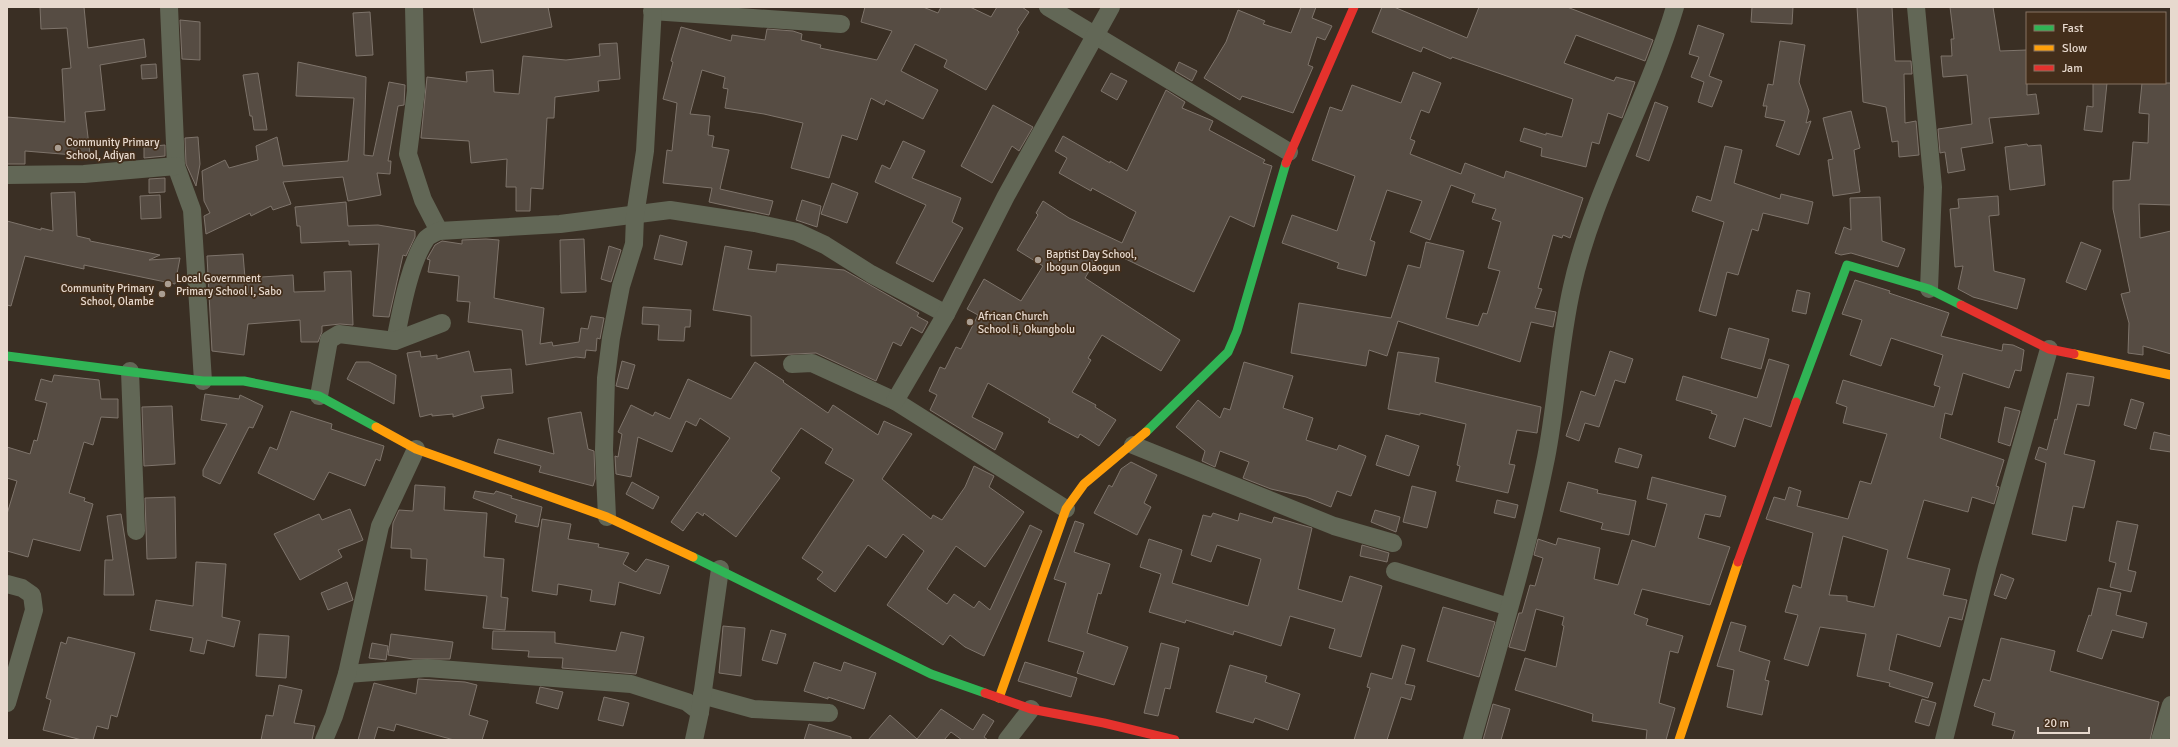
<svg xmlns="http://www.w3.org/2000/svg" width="2178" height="747" font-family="Signika,sans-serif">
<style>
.building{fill:#564c43;stroke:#7e746b;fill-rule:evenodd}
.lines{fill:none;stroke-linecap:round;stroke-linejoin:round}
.street{stroke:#626756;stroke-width:18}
.fast{stroke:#30b455;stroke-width:9}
.slow{stroke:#ff9f0a;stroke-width:9}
.jam{stroke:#e5322d;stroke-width:9}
.poi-dot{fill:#aa9e92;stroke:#432e1b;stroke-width:1.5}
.labels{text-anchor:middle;stroke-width:3.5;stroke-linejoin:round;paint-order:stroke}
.poi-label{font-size:11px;fill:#e7d9ce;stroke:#432e1b;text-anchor:start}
</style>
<rect width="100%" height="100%" fill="#3a2f24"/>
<g class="building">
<path d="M40,7H84L88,48L144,39L146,57L100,65L105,110L85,112L90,154L74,156V155L25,151V164H7V117L65,122L62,69L71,68L67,28L41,29Z"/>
<path d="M473,7H548L552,27L481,43Z"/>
<path d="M865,7H923L938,13L941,7H970L991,17L997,7H1022L1029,12L1017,30L1019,32L986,90L944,67L947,60L915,44L901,71L938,90L923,119L886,100L884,105L871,98L857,140L842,135L829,178L791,168L803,123L764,114L725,108L728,89L723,88L725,77L702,70L690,114L710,116L708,135L714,136L712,147L729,150L720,189L773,201L769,215L709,202L712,188L663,183L667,150L672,151L677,103L663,99L673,62L671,61L681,27L731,41L732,35L765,40L767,29L793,31L802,34L801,40L821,45L820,48L877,60L892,31L861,22Z"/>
<path d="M1301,7H1316L1312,18L1332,26L1325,40L1317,37L1308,65L1313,67L1293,113L1242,96L1240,100L1204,78L1226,42L1238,10L1265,21L1263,24L1291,33Z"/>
<path d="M1382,7H1394L1467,38L1479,7H1567L1653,40L1645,61L1576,35L1564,63L1614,81L1616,77L1635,82L1622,118L1608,113L1599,144L1592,142L1586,167L1541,156L1542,148L1520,141L1524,128L1546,135V133L1562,137L1573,99L1452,57L1451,59L1423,47L1421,52L1372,32Z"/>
<path d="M1752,7H1793L1792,24L1751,22Z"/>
<path d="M1857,7H1892L1895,61H1911L1912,74H1904L1905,123L1916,121L1919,155L1899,157L1898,141L1892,142L1886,107L1863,102Z"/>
<path d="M1950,7H1993L2000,51L2027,50V95L2036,94L2039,114L1989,118L1993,143L1961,148L1965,170L1948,173L1945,152L1940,153L1938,129L1972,124L1967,75L1943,77L1941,56H1952L1951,39H1954Z"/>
<path d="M370,12L373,55L356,56L353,13Z"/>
<path d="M180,20L200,22V60L182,59Z"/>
<path d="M1698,25L1724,34L1709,76L1722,81L1712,107L1698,102L1704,82L1691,77L1699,57L1689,54Z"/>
<path d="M1780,41L1805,45L1799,82L1809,111L1806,123L1811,121L1799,155L1776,146L1785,121L1765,117L1767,106H1763L1768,84L1773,85Z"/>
<path d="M617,43L620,79L598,81L599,91L555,97L554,118H547L543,189L531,188L530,211H516V187H506L507,159L471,163L469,141L421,138L427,77L467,82L466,72L493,70L494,92L519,94L523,56L566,60L600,56L599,44Z"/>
<path d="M298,62L366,77L364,155L373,156L389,82L405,85L404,105L398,106L388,161H391L390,174L377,173L381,195L348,201L343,177L283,182L291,204L273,210L271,206L251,216L250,213L206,234L204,216L210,213L204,201L202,171L225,160L229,168L258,160L256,146L277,137L283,166L348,161L354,98L296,96Z"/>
<path d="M1179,62L1197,71L1192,81L1175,71Z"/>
<path d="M156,64L157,78L142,79L141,65Z"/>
<path d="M1413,72L1441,83L1429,113L1421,110L1410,139L1415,141L1410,154L1461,174L1465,163L1504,178L1506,171L1583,198L1570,238L1563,235L1562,238L1553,235L1538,288L1542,289L1535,308L1556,312L1553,327L1531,322L1520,362L1398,321L1387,356L1369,350L1366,366L1291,353L1299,303L1391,318L1408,265L1420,268L1426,242L1464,251L1446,318L1478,326L1483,313L1487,314L1500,271L1488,268L1501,222L1492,219L1496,209L1472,202L1475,194L1451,185L1430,240L1410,232L1422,201L1387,190L1370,240L1375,242L1366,276L1337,268L1339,263L1282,243L1292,215L1337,231L1355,176L1312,160L1330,107L1342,111L1352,85L1401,103Z"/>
<path d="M258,73L267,130H254L252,116H250L243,75Z"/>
<path d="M1111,73L1127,81L1117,100L1101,91Z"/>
<path d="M2093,83H2107L2102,132L2084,130L2087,106L2093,107Z"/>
<path d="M2142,83H2171V205L2139,204L2140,238L2171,231V354L2143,346V355L2128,353L2129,323L2121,294L2130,292L2113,209V181L2130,180L2133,142L2148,143L2149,114L2139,113Z"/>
<path d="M1166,90L1185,102L1182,108L1213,121L1209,130L1265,160L1263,163L1272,166L1254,227L1230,216L1194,292L1105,249V251L1102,250L1085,278L1180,340L1161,371L1102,335L1088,358L1091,360L1072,392L1096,405L1095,407L1116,420L1099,446L1080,434L1078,438L1048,422L1050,419L988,383L972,417L1003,433L995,450L930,410L937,395L929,391L940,367L945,369L956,347L961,349L978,315L967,309L984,279L1021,301L1043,266L1017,250L1038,215L1036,213L1043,201L1069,218L1122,243L1136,212L1092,188L1091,191L1059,173L1067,158L1055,151L1063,136L1110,163V161L1127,171Z"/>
<path d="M1655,102L1668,107L1649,161L1636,156Z"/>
<path d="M993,105L1033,127L1019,151L1012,146L992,183L961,166Z"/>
<path d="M1851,111L1860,148L1854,150L1860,192L1833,196L1828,160L1833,159L1823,118Z"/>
<path d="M198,137L200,164L196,186L186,164L185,138Z"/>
<path d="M903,141L925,151L912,178L961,198L952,222L963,228L933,282L896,263L926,205L875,182L882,165L890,169Z"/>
<path d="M2027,144L2028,146L2041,145L2045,185L2010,190L2005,147Z"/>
<path d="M165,145V156L144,158V147Z"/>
<path d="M1725,146L1742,150L1734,183L1780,199L1781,194L1813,202L1808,224L1763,213L1758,231L1752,229L1738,275L1727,272L1716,316L1699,311L1724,222L1692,211L1697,196L1711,201Z"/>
<path d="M165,178V192L149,193V179Z"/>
<path d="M832,183L858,193L847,223L821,214Z"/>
<path d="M75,192L77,236L90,239V241L160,255L149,260L180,258L175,284L84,265V269L25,256L11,306L7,305V221L41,230V228L53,231L51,193Z"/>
<path d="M160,195L161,218L141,219L140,196Z"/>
<path d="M1998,196L1999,215L1989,216L1994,271L2025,279L2017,309L1973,297L1958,289L1963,266L1955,267L1950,209L1959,208L1958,199Z"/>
<path d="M1880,197L1882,241L1905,249L1898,267L1851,253L1841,255L1835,253L1844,227L1851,230L1850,198Z"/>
<path d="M802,200L821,206L817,227L796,220Z"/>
<path d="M346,202L348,226L378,225L415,231V237L406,256L403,255L389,317L373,316L379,244L349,245V241L301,243L300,226H297L295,207Z"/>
<path d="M660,235L687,242L682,265L654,259Z"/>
<path d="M486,239L499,240L494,298L544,308L540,344L552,342L553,346L579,342L581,328L588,329L591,316L604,318L600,339L597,338L596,351L586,350L585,358L576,357L526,365L522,330L468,322L470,302L457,301L459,276L428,272L430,260L427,259L435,245L442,241L462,244V240Z"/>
<path d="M584,239L586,292L561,293L560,240Z"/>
<path d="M2081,242L2101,250L2086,290L2066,282Z"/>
<path d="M609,246L621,250L611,282L601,279Z"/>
<path d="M725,246L752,251L748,269L776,272L777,264L844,270L919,313L917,316L928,322L922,333L911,327L901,346L893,342L876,381L816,353L751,356V316L713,310Z"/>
<path d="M243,254L245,278L293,275L294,292L325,291L324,272L351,271L353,325L340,324L322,326V332L318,342H301L300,320L248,324L244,355L212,351L207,256Z"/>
<path d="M1855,280L1890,291L1889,293L1949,313L1941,336L2002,351L2003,344L2013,345L2024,350L2021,371L2015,370L2009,388L1963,373L1952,415L1945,413L1940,438L2004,460L1996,486L1999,487L1994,504L1972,497L1968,512L1924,500L1907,558L1950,569L1943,595L1967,600L1962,620L1949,617L1940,647L1897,634L1889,670L1933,683L1928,698L1889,686L1890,683L1857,676L1866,634L1820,627L1808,666L1784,659L1798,615L1785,612L1793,585L1801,588L1813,533L1766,519L1774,497L1785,500L1789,487L1801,491L1797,506L1848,519L1860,481L1871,484L1887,434L1843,423L1847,407L1836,403L1843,380L1934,407L1940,387L1934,385L1943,355L1891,338L1881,366L1850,355L1862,320L1842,314ZM1843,536L1888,550L1874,607L1847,601V596L1829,595Z"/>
<path d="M1797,290L1810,293L1806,314L1792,311Z"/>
<path d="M643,307L691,310L690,327H685L684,341L658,340L659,325L642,324Z"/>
<path d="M1729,328L1769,339L1761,369L1721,358Z"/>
<path d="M420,351L421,357L437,355V359L469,351L474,372L511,369L513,393L481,396L484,408L453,417V414L432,416V414L420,417L407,353Z"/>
<path d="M1610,351L1633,359L1625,383L1615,380L1599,427L1585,423L1579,441L1566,436L1581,391L1595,396Z"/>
<path d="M1398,352L1439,358L1435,382L1541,407L1537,433L1517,430L1509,464L1515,465L1508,493L1456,481L1460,466L1457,465L1466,424L1420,413V415L1388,409Z"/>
<path d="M1769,359L1789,365L1771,427L1744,418L1735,447L1709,438L1717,415L1711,413L1712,411L1676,400L1683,376L1757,398Z"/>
<path d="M622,361L635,365L628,389L616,386Z"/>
<path d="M356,362H369L396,375L394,404L347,379Z"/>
<path d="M755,362L784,381L783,382L828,413L833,405L878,435L884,421L912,434L882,479L931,519L933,515L942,520L965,487L974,466L994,476L989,487L1024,512L985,567L956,546L927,589L947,604L954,594L974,608L979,601L990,610L1030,525L1042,531L984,656L965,647L950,635L943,645L887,605L924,551L903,534L886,558L868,545L835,592L817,579L823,572L802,558L854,480L825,463L833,449L801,428L771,471L780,478L736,537L704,513L703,516L697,512L683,531L671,522L730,438L700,418L696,426L686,421L672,452L638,437L631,477L616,474L615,456L618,457L622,434L618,432L631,405L653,416L655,412L670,419L688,379L731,399Z"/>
<path d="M1244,362L1293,376L1283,408L1313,418L1306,440L1337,450L1339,445L1366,456L1351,496L1337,491L1331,507L1306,497L1271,489L1243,478L1249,462L1220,451L1215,467L1202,461L1205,451L1176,427L1198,400L1220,418L1224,408L1230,410Z"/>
<path d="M2067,373L2094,377L2089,406L2077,404L2064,454L2095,461L2084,508L2073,506L2066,541L2032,534L2046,463L2035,459L2039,447L2047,450L2055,419L2057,420Z"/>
<path d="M54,375L99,380L101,399H118V418L101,417L93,445L84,442L69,493L85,498L84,501L93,504L80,551L33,539L28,557L7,551V514L17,481L7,478V447L30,454L34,440L37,441L47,403L35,400L41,379L52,382Z"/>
<path d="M205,394L239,399L240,395L263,406L253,428L249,427L220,484L203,476V470L227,424L201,420Z"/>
<path d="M2131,399L2144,403L2136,429L2124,425Z"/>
<path d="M172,406L175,464L144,466L142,407Z"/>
<path d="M2005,407L2020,411L2010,446L1998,442Z"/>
<path d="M291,411L332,424L331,429L384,446L380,461L376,459L365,486L329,472L314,500L258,473L270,447L277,450Z"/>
<path d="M581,412L588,449L594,451L595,479L593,486L539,472L541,466L494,453L498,439L554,454L548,418Z"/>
<path d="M2154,432L2171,436V452L2150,449Z"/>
<path d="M1386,435L1419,446L1409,476L1376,465Z"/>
<path d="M1619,448L1642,455L1638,468L1615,462Z"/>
<path d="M1131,462L1157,475L1144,503L1151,507L1137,535L1094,513L1109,485L1112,487L1121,469Z"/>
<path d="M1652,477L1726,496L1720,517L1705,514L1698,538L1730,547L1710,605L1642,589L1634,614L1648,619L1646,625L1683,636L1678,653L1670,651L1659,703L1675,708L1666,740H1646L1647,730L1592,721L1593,714L1515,690L1525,658L1556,667L1564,626L1562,625L1564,617L1536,609L1525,651L1509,647L1519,613H1522L1530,585L1535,586L1543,558L1534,555L1538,539L1556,545L1558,538L1600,548L1594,579L1618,585L1632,540L1655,547L1667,504L1647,499Z"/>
<path d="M632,482L659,497L653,509L626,494Z"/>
<path d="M1568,482L1598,490L1597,493L1636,501L1629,535L1601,529L1603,523L1560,511Z"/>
<path d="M415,485L445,487L444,510L487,513L484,557L504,559L501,597L508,598L505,630L483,628L487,596L425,590L427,559L411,558V549L391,548L393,523L399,510L413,511Z"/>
<path d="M1412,486L1436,492L1427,528L1403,522Z"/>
<path d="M475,491L494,494L496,491L512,496L511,498L542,507L538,527L515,522L517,515L473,498Z"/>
<path d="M175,497L176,558L147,559L145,498Z"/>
<path d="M1497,500L1518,505L1515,518L1494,513Z"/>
<path d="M350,509L363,540L338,550L342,557L300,580L274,534L319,514L322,520Z"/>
<path d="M1375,510L1400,517L1396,532L1371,522Z"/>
<path d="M1213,513L1238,521L1240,513L1272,523L1274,517L1312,528L1298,589L1342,602L1350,576L1382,586L1361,657L1329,648L1335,629L1290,616L1281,646L1234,631L1233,635L1186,620L1185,623L1149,612L1161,574L1140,567L1149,539L1182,550L1172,583L1248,606L1261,559L1217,545L1211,562L1191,555L1203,515L1211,517Z"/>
<path d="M121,514L134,595H104L105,560H113L107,516Z"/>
<path d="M542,519L571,524L568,539L599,544L598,547L629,553L623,564L636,572L646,559L669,566L660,594L619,582L615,605L590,601L592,590L558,584L557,595L532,591Z"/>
<path d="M1075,521L1084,524L1074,552L1110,564L1101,594L1098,593L1087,633L1128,647L1114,685L1077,673L1084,652L1048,641L1066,583L1054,579Z"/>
<path d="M2117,521L2138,525L2128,570L2136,572L2131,592L2110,587L2116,563L2109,561Z"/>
<path d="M1362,545L1389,553L1387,562L1360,556Z"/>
<path d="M196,562L226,564L222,617L240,621L234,647L207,640L204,654L190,651L193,638L150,630L156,600L193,606Z"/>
<path d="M2001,574L2014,579L2006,599L1994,595Z"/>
<path d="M347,582L353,600L328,610L321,593Z"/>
<path d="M2098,588L2121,593L2116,615L2147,623L2143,638L2112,630L2102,659L2077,651L2089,615L2091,616Z"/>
<path d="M1443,607L1495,622L1479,677L1427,661Z"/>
<path d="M1731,622L1746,626L1739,651L1770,661L1765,680L1769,681L1762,715L1727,707L1734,670L1717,666Z"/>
<path d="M723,626L745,628L741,676L719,673Z"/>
<path d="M771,630L786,634L777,664L762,660Z"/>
<path d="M493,631L555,632V643L616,651L621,632L644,637L636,674L562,668L563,658L528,657L529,651L492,649Z"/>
<path d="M259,634L289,636L286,678L256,676Z"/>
<path d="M391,634L453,642L450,659H413L388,655Z"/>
<path d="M68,637L135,653L117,717L111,715L108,729L97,726L93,740H82L43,730L51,700L46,698L61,642L66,644Z"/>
<path d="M2001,638L2055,651L2050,671L2159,702L2150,740H2012L2015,731L1992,725L1995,713L1974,706L1983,679L1990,681Z"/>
<path d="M372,643L388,646L386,660L369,658Z"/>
<path d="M1161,643L1179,648L1170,689L1165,688L1158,716L1144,713Z"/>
<path d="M1402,645L1415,649L1405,684L1415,686L1411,700L1401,697L1387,740H1354L1370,688L1367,687L1371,673L1392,679Z"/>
<path d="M814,662L841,671L844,662L876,673L864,709L828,697V699L804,691Z"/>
<path d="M1025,662L1077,678L1071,697L1018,681Z"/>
<path d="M1230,665L1267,676L1265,682L1300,694L1288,730L1255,718L1253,723L1216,712Z"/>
<path d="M418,679L465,682L477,685L469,715L488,721L482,740H454L396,724L394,731L378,727L374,740H358L374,683L416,694Z"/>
<path d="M279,685L302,690L294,723L315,726L312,740H261L266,715L273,716Z"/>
<path d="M540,687L563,692L558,709L536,703Z"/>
<path d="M604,697L629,703L623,726L598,720Z"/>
<path d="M1922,699L1936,703L1929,726L1915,722Z"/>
<path d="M1493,704L1510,709L1501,740H1483Z"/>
<path d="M941,709L973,730L983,714L994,721L984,737L988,740H962L951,732L944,740H868L890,715L917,739Z"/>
<path d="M809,724L851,737V740H804Z"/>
</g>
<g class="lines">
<g class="street">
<path d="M169,7L176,166L192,210L203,381"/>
<path d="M414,7L416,91L408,154L423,200L439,231"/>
<path d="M1048,7L1289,152"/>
<path d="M1916,7L1933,187L1929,289"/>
<path d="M652,11L841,24"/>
<path d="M7,175L84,174L176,166"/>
<path d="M395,341C401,312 409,264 426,239C428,236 435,233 439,231L560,224L670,210L755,223L797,232L825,245L871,274L946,314"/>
<path d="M792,364L812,363L895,401L1066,509"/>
<path d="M130,371L136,531"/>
<path d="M319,396L329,340L339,334L395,341L442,323"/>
<path d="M895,401L946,314L1006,196L1111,7"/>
<path d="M1133,445L1334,526L1393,543"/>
<path d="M607,517L604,450L606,378L611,338L621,286L634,244L635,216L645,151L653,7"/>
<path d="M1395,571L1509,607"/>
<path d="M7,584L22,588L32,595L34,610L7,703"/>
<path d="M347,674L427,668L631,684L687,702L700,712"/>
<path d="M702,695L753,709L829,713"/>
<path d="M324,740L334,716L347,674L380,526L416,449"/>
<path d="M694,740L700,712L720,569"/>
<path d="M1007,740L1031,709"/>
<path d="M1472,740C1498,647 1527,553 1546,458C1557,402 1559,344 1572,287C1593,192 1647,102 1675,7"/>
<path d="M1944,740L1987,567L2049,349"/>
<path d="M2160,740L2171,705"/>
</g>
<g class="fast">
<path d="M7,356L203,381H244L319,396L376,427"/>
<path d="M1796,402L1847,265L1929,289L1961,305"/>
<path d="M1146,432L1228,352L1237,331L1286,163"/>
<path d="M693,557L931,674L985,693"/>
</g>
<g class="slow">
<path d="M2074,354L2171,375"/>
<path d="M376,427L416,449L607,517L693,557"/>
<path d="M999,698L1066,509L1084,484L1146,432"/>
<path d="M1679,740L1738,562"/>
</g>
<g class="jam">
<path d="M1286,163L1354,7"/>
<path d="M1961,305L2049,349L2074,354"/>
<path d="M1738,562L1796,402"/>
<path d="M985,693L1031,709L1104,723L1175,740"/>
</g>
</g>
<g class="poi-dot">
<circle cx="58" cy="148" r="4"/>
<circle cx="1038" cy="260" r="4"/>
<circle cx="168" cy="284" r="4"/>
<circle cx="162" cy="294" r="4"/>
<circle cx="970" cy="322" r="4"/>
</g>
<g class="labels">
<g class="poi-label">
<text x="66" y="146">Community Primary<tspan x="66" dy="13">School, Adiyan</tspan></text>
<text x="1046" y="258">Baptist Day School,<tspan x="1046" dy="13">Ibogun Olaogun</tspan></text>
<text x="176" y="282">Local Government<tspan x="176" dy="13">Primary School I, Sabo</tspan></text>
<text x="154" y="292" text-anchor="end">Community Primary<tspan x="154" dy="13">School, Olambe</tspan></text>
<text x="978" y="320">African Church<tspan x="978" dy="13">School Ii, Okungbolu</tspan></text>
</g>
</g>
<rect width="2178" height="747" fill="none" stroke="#e7d9ce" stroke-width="16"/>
<rect x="2026" y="12" width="140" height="72" fill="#432e1b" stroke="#857263"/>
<rect x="2034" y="25" width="20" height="6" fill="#30b455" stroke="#857263"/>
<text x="2062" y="32" font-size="12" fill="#e7d9ce">Fast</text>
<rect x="2034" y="45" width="20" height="6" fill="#ff9f0a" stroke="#857263"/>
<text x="2062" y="52" font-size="12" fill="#e7d9ce">Slow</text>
<rect x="2034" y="65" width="20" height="6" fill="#e5322d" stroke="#857263"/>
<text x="2062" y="72" font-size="12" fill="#e7d9ce">Jam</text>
<path d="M2038 727v6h51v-6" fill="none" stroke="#e7d9ce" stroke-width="2"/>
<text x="2044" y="727" font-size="12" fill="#e7d9ce" stroke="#432e1b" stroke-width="3" paint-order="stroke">20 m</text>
</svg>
